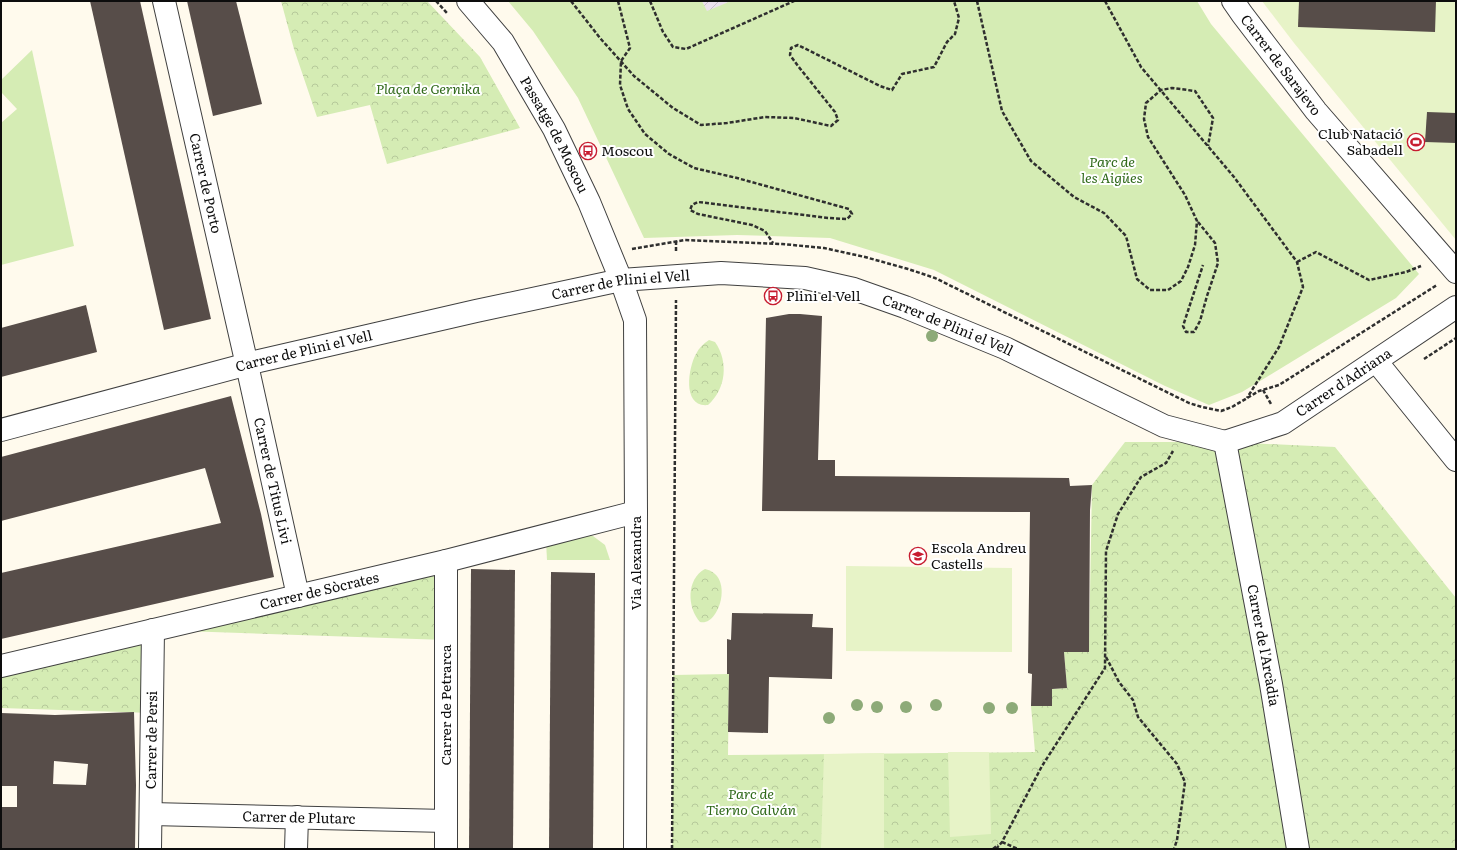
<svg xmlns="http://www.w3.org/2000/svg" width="1457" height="850" font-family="Literata,serif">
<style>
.industrial{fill:url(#industrial-furrows)}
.park{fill:url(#park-crowns)}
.garden{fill:#d5ecb4}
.pitch{fill:#e7f3c7}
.building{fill:#574d49;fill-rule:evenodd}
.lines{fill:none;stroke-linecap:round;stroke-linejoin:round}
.minor-casing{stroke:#404040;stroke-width:24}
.path{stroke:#2f2f2f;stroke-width:2.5;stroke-dasharray:4 2;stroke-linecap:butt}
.minor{stroke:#fff;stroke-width:22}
.tree{fill:#8daa78}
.labels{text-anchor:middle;stroke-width:4;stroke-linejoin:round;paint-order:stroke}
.street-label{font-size:14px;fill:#0d0d0d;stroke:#fff}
.park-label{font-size:14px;font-style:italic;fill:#2f6919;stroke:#fff}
.poi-label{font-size:14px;fill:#0d0d0d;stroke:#fff;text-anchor:start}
</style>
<defs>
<pattern id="industrial-furrows" width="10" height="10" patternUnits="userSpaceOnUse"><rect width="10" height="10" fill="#ebe1ed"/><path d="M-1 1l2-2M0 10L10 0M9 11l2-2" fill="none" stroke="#c8c0ca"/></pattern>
<pattern id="park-crowns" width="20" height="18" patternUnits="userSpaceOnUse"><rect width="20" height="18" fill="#d5ecb4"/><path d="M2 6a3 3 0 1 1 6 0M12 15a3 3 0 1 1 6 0" fill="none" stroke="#b6c99a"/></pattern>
</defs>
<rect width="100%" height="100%" fill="#fffaed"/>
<path class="industrial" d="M702,1H731L707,12Z"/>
<g class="park">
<path d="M281,1H427L480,57L520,128L387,164L370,105L317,117L294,49Z"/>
<path d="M709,340L715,342C729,362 726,389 708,405C682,408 688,368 696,354C699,348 703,344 709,340Z"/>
<path d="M1125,442H1225L1335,447L1456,598V849H672L673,675L729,674L728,755L1035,752L1031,706H1052V689L1067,688L1064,652L1089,651L1092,485Z"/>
<path d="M446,561V640L153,630L152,713L1,708V666Z"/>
<path d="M705,569C735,575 719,627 700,622C687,608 686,579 705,569Z"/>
</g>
<g class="garden">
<path d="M508,1H702L707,11L731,1H1197L1211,24L1419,274L1396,298L1242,392L1209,405L1165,386L934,270L830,238L737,235L644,238L578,98L533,31Z"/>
<path d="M32,50L74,246L1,265V123L17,109L1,92V80Z"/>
<path d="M565,535L593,536L605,545L610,560H547L546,541Z"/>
</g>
<g class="pitch">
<path d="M1262,1H1456V240L1294,43Z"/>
<path d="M846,566L1012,568V652L846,651Z"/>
<path d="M948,752H989L991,834L950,837Z"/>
<path d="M884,753V849H821L824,754Z"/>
</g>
<g class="building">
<path d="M90,1H140L211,319L164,330Z"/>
<path d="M187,1H236L262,104L213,116Z"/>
<path d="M1299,1H1436L1435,32L1298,27Z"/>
<path d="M1427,112L1456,113V143L1425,142Z"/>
<path d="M86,305L97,352L1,377V328Z"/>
<path d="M789,314H800L822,316L818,460H835V476L1069,478L1070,486L1092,485L1090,510L1089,652H1064L1067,688L1052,689V706H1031L1032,674L1028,673L1030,512L762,511L766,318Z"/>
<path d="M231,396L261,514L274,577L1,639V573L221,523L205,468L1,521V457Z"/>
<path d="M471,569L515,570L513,849H469Z"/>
<path d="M551,572L595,573L593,849H549Z"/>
<path d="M732,613L813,614L812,627L833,628L832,679L769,677L768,733L728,732L729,674H727V639L731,640Z"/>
<path d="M134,712L136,785L135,849H1V807H17V786H1V713L55,715ZM54,761L88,764L86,785L53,784Z"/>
</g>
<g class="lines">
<defs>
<g id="minor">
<path id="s1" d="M164,1L247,365L298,596"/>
<path id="s2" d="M468,1L503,42L554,129L589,202L621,280L635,320L636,512L635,849"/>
<path id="s3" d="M1233,1L1242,14L1316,111L1456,272"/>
<path d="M1376,361L1456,460"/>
<path id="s4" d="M1,430L259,361L476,311L621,280L721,273L805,278L854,289L905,307L1005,348L1164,426L1225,442"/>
<path id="s5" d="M1225,442L1271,684L1298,849"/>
<path id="s6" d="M1225,442L1283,423L1456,307"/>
<path d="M446,561V849"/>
<path id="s7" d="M1,666L446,561L636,512"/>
<path id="s8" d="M151,814L446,821"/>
<path id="s9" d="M150,849L153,630"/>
<path d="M296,849L297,817"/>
</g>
</defs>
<use href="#minor" class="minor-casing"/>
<g class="path">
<path d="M436,1L447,13"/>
<path d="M571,1L600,38L634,76L673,108L701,125L727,123L765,117L794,118L831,126L838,120L835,112L798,66L790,55L791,48L798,45L880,86L892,90L902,74L934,67L947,42L955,34L959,18L954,1"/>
<path d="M618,1L630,48L621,61L620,85L628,109L645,134L669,154L694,168L737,178L849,209L852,214L847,219L828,218L698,202L692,205L690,210L698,214L752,225L765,231L773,243"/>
<path d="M650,1L663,32L673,47L686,49L794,1"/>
<path d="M977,1L1002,111L1031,161L1074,197L1104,213L1126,236L1137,279L1150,290H1168L1181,281L1188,267L1195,245L1197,221L1185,195L1148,137L1144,119L1146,103L1161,90L1172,88L1195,91L1213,118L1208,146"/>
<path d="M1105,1L1141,67L1234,177L1297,262L1303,287L1279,347L1247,398"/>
<path d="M1198,222L1215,243L1218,263L1207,296L1200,321L1194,332H1186L1183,326L1203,265"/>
<path d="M676,241V253"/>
<path d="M632,249L685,240L782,244L824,248L865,257L908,269L935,278L1189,403L1202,407L1221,411L1232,407L1259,391L1279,385L1437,285"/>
<path d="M1297,262L1316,252L1369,280L1406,272L1421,266"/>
<path d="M1424,359L1456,338"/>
<path d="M1263,390L1271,404"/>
<path d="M1106,657L1119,682L1133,700L1138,717L1177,764L1185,782L1177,840L1174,849"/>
<path d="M1002,842L1018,849"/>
<path d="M672,849L676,300"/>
<path d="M993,849L998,845"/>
<path d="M996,849L1002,842L1042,766L1105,668L1106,551L1118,514L1141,477L1166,463L1173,451"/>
</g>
<use href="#minor" class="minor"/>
</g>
<g class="tree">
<circle cx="932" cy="336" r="6"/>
<circle cx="857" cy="705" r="6"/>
<circle cx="936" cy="705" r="6"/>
<circle cx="877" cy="707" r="6"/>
<circle cx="906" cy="707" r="6"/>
<circle cx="989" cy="708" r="6"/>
<circle cx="1012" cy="708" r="6"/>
<circle cx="829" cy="718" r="6"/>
</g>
<defs>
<symbol id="stadium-ring" viewBox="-11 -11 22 22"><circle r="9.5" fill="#fff" stroke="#c71c30" stroke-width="1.5"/><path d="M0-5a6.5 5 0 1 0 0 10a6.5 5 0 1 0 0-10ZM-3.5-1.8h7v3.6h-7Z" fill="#c71c30"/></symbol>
<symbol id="bus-ring" viewBox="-11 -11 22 22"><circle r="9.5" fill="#fff" stroke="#c71c30" stroke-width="1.5"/><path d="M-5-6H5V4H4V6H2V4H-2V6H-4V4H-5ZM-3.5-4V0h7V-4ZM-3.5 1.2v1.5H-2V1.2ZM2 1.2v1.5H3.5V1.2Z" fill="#c71c30"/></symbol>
<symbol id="school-ring" viewBox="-11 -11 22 22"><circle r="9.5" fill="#fff" stroke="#c71c30" stroke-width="1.5"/><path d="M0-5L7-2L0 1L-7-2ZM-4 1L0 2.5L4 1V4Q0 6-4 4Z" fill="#c71c30"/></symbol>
</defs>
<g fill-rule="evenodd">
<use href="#stadium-ring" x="1406" y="132" width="20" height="20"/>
<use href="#bus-ring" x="578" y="141" width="20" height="20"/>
<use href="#bus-ring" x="763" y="286" width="20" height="20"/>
<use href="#school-ring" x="908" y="546" width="20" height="20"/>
</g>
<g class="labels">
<g class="street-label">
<text dy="5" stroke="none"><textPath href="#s3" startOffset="80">Carrer de Sarajevo</textPath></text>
<text dy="5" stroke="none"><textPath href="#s2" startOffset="160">Passatge de Moscou</textPath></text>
<text dy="5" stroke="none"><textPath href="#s1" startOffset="187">Carrer de Porto</textPath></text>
<text dy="5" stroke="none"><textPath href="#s4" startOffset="637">Carrer de Plini el Vell</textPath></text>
<text dy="5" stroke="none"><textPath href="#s4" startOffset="973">Carrer de Plini el Vell</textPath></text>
<text dy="5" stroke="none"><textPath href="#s4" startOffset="313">Carrer de Plini el Vell</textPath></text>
<text dy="5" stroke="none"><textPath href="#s6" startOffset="134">Carrer d'Adriana</textPath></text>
<text dy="5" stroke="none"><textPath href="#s1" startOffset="492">Carrer de Titus Livi</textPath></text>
<text transform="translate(636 563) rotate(-90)" y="5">Via Alexandra</text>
<text dy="5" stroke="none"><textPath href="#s7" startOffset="327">Carrer de Sòcrates</textPath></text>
<text dy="5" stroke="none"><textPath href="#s5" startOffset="207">Carrer de l'Arcàdia</textPath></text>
<text transform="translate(446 705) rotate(-90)" y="5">Carrer de Petrarca</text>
<text dy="5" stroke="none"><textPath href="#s9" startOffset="109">Carrer de Persi</textPath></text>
<text dy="5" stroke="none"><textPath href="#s8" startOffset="148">Carrer de Plutarc</textPath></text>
</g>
<g class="park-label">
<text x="428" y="94">Plaça de Gernika</text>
<text x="1112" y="167">Parc de<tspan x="1112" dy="16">les Aigües</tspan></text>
<text x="751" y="799">Parc de<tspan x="751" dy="16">Tierno Galván</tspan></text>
</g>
<g class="poi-label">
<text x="1403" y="139" text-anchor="end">Club Natació<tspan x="1403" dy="16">Sabadell</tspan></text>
<text x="601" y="156">Moscou</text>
<text x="786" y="301">Plini el Vell</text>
<text x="931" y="553">Escola Andreu<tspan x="931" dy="16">Castells</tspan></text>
</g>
</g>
<rect width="1457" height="850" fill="none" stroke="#0d0d0d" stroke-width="4"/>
</svg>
